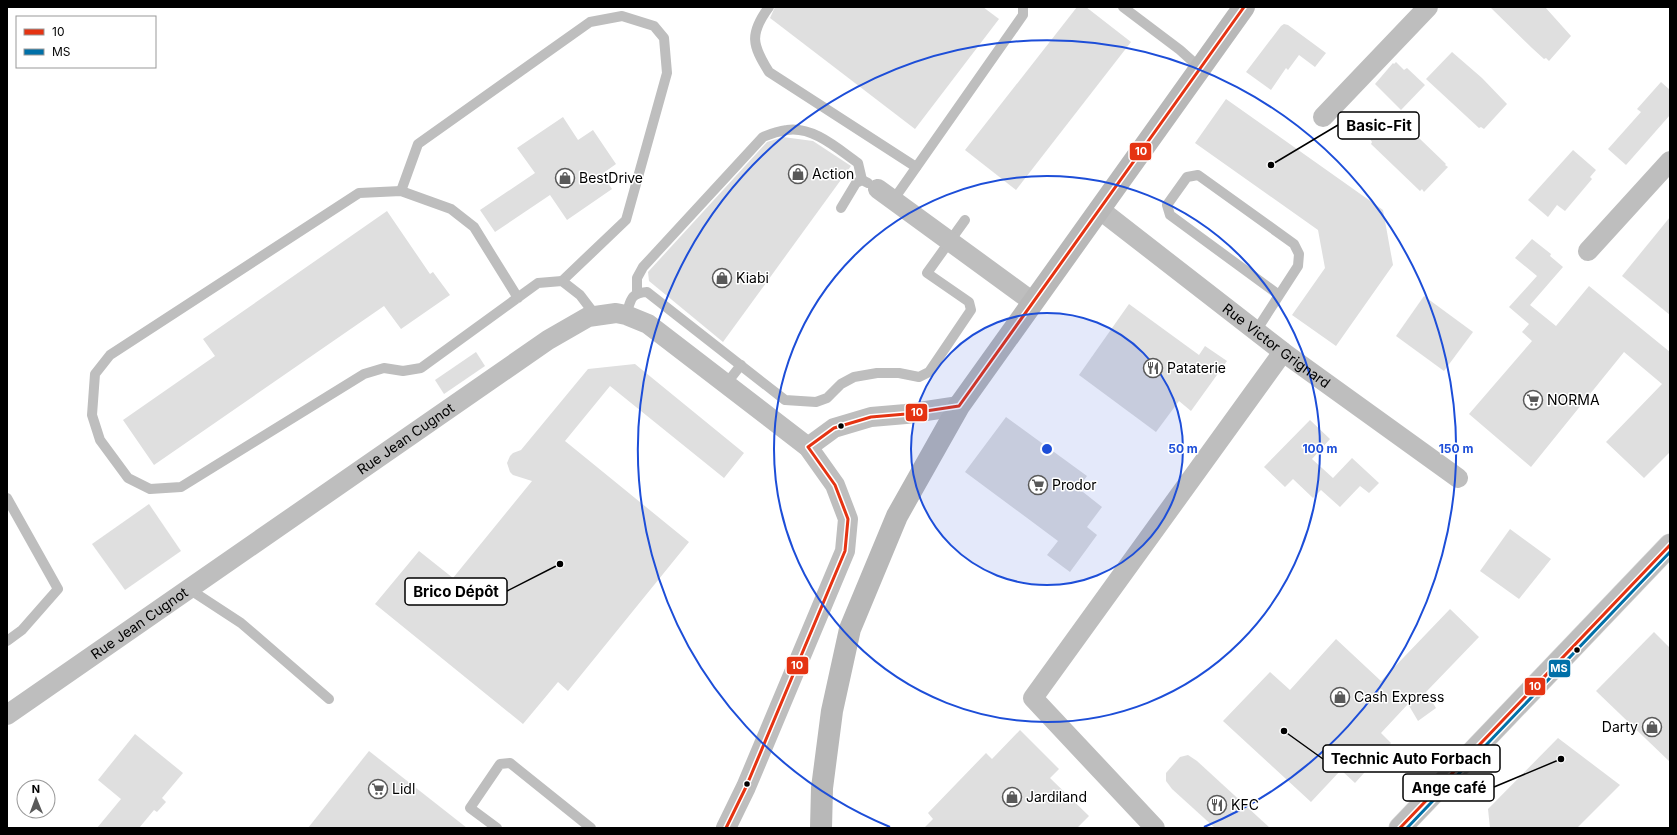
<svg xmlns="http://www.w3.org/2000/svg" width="1677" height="835" font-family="Inter,sans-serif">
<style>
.building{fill:#dfdfdf}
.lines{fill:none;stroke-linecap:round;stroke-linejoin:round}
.primary-casing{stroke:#dbdbdb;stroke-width:23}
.service{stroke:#bebebe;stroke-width:10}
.minor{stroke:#bebebe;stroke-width:20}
.secondary{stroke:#b8b8b8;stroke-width:22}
.primary{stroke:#bebebe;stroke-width:22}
.bus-1-casing{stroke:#fff;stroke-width:6}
.bus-2-casing{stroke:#fff;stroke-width:6}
.bus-1{stroke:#e53312;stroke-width:3}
.bus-2{stroke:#0070a8;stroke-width:3}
.ring{fill:none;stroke:#1d4ed8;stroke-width:2}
.bus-dot{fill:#000;stroke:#fff;stroke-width:1.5}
.labels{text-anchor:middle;stroke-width:3;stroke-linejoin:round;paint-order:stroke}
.poi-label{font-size:14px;fill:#000;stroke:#fff;text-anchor:start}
.street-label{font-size:14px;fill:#000;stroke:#fff}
.centre{fill:#1d4ed8;stroke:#fff;stroke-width:2}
.ring-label{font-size:12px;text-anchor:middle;font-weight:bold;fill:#1d4ed8;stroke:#fff;stroke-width:3;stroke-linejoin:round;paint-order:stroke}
.leader{fill:none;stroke:#000;stroke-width:1.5}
.callout-dot{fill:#000;stroke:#fff;stroke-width:1.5}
.callout{fill:#fff;stroke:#000;stroke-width:1.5}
.callout-label{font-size:15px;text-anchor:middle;font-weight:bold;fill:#000}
.line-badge{stroke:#fff;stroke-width:1.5}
.badge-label{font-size:11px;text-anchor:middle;font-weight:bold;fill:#fff}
</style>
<rect width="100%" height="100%" fill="#fff"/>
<g class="building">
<path d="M775,7H983L999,19L915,129L774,21L770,18Z"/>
<path d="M1077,7H1086L1131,42L1016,190L965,150Z"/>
<path d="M1490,7H1545L1571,36L1549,61L1546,58L1544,59L1532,48Z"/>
<path d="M1284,24L1288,25L1326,53L1315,67L1299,55L1288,70L1286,68L1271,90L1246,72L1281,26Z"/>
<path d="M1452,52L1482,78L1507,104L1484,129L1481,127L1479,128L1426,79Z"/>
<path d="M1396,62L1404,70L1407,68L1425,85L1401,110L1375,84L1393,63L1394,64Z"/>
<path d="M1661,82L1670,90V115L1626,165L1608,149L1641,112L1637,109Z"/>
<path d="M1226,99L1383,210L1393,265L1336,346L1292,315L1325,268L1318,230L1195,143Z"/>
<path d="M1394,114L1446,164L1445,165L1448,167L1424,192L1422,189L1420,191L1371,144L1372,142L1370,139Z"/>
<path d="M563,117L578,140L593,130L616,164L602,174L612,189L567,220L550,195L495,232L480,210L535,173L517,148Z"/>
<path d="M783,137L813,141L851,166L723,342L649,281L648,272L767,142Z"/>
<path d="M1573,150L1596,170L1590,177L1592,179L1565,211L1557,205L1548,217L1528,200Z"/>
<path d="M387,211L430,274L433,272L450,295L401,329L384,306L154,465L123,420L215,356L203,339Z"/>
<path d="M1670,217V315L1622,276Z"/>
<path d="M1532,239L1551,254L1550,256L1563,267L1530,305L1556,326L1589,286L1670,352V452L1644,478L1606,442L1662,384L1624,352L1531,467L1469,414L1532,341L1522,332L1529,324L1509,307L1537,276L1515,258Z"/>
<path d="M1424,296L1473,332L1444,371L1396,336Z"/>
<path d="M1129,304L1199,355L1205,346L1227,361L1191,411L1179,401L1156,432L1079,375Z"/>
<path d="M476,352L485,366L444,394L435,380Z"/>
<path d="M635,364L744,453L724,478L610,386L565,441L689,542L568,691L558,682L523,724L375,604L419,551L453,578L532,481L513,475L510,472L507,463L510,456L513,453L521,450L588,369Z"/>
<path d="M1006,417L1087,476L1078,488L1102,507L1087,527L1097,535L1070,572L1047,555L1058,541L965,472Z"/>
<path d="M1310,420L1330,439L1312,459L1333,478L1352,458L1379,483L1369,493L1360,486L1340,507L1321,490L1313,498L1293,479L1285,487L1264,467Z"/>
<path d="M149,504L181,551L125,590L92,544Z"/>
<path d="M1510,529L1551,559L1519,599L1480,571Z"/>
<path d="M1450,609L1479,637L1426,692L1436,708L1418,721L1408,704L1381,733L1391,743L1355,783L1341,770L1311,802L1223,721L1270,672L1290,690L1336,639L1381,681Z"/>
<path d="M1654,632L1670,648V762L1596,691Z"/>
<path d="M1020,730L1059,769L1050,778L1089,816L1077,828H924L933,819L928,813L986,753L992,759Z"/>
<path d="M135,734L183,773L162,798L166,802L157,812L154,810L139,828H97L121,799L98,780Z"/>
<path d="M1558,738L1620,785L1577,828H1490L1488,809Z"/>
<path d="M369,751L467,828H308Z"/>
<path d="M1188,755L1197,761L1270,828H1215L1172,789L1166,781V773L1180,757Z"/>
</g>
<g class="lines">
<defs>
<path id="primary" d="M1400,828L1670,545"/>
</defs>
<use href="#primary" class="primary-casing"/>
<g class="service">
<path d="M769,7C749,34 752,45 769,72L916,167"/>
<path d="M1123,7L1180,50L1200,68"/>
<path d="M401,191L418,144L590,22L622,16L654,26L664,38L667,73L626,220L562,281"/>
<path d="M894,199L1023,15V7"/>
<path d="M841,208L856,183L862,180L868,183"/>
<path d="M637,292V278L643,267L763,137C770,134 779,131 787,130C813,126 838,149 858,163L862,180"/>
<path d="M518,298L474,227L451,209L401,191L359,193L110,355L95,374L92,415L100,440L128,478L150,489L181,487L364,374L384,368L403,371L421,368L538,283L562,281L580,295L596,316"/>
<path d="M626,315C631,300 630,293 647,292L785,400L816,402L827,398L841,384L854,377L877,373H899L919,377L929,372L971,310L969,302L927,273L965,220"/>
<path d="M1256,331L1298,266L1299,254L1294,244L1198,175L1187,177L1167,205L1170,215L1279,295"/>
<path d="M726,384L741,365"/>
<path d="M7,498L58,589L22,630L7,641"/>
<path d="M189,589L241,623L329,699"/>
<path d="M497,828L470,808L500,764L510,763L591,828"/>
</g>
<g class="minor">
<path d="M1323,117L1428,7"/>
<path d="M878,189L1033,302"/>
<path id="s1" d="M1099,209L1283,352L1458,478"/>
<path d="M1588,251L1670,161"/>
<path d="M808,447L834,428L871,417L906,414L959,406"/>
<path id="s2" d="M7,715L548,340L588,317L616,313L626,315L648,324L808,447L835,485L848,519L845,551L746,787L726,828"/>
<path d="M1155,828L1033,698L1283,352"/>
</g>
<path class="secondary" d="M821,828L822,788L832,711L850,629L897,516L959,406L1244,7"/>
<use href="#primary" class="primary"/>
<defs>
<g id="bus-1">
<path d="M726,828L746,787L845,551L848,519L835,485L808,447L834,428L871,417L906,414L959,406L1244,7"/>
<path d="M1400,828L1670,545"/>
</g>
<path id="bus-2" d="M1407,828L1670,552"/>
</defs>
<use href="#bus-1" class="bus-1-casing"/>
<use href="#bus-2" class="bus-2-casing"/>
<use href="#bus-1" class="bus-1"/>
<use href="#bus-2" class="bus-2"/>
</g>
<circle cx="1047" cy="449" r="136" fill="#1d4ed8" fill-opacity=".12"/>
<g class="ring">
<circle cx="1047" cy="449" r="136"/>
<circle cx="1047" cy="449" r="273"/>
<path d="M890 827A409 409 0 1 1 1204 827"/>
</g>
<defs>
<symbol id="shop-ring" viewBox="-11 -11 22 22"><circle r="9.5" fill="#fff" stroke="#595959" stroke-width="1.5"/><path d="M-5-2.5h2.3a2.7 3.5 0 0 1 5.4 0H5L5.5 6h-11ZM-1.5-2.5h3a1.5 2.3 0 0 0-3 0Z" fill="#595959"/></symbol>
<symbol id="restaurant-ring" viewBox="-11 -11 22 22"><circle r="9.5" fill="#fff" stroke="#595959" stroke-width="1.5"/><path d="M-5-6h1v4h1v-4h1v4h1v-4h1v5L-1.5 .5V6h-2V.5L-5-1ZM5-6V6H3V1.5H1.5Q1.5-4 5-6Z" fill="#595959"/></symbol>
<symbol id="supermarket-ring" viewBox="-11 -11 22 22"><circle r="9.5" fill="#fff" stroke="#595959" stroke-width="1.5"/><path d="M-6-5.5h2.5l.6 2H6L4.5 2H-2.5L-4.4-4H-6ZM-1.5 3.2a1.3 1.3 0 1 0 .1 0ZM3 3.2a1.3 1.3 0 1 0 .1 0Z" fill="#595959"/></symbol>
</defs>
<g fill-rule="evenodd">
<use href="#shop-ring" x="787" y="163" width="22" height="22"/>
<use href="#shop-ring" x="554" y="167" width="22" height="22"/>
<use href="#shop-ring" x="711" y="267" width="22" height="22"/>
<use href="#restaurant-ring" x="1142" y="357" width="22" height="22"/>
<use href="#supermarket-ring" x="1522" y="389" width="22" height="22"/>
<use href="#supermarket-ring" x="1027" y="474" width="22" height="22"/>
<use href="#shop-ring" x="1329" y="686" width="22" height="22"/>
<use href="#shop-ring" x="1641" y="716" width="22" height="22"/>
<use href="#supermarket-ring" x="367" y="778" width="22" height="22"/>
<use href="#shop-ring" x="1001" y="786" width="22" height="22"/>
<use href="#restaurant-ring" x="1206" y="794" width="22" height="22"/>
</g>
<g class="bus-dot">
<circle cx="841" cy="426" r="3.5"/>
<circle cx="1577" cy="650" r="3.5"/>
<circle cx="747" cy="784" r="3.5"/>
</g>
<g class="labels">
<g class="poi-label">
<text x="812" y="179">Action</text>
<text x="579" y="183">BestDrive</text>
<text x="736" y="283">Kiabi</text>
<text x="1167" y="373">Pataterie</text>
<text x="1547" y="405">NORMA</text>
<text x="1052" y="490">Prodor</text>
<text x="1354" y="702">Cash Express</text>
<text x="1638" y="732" text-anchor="end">Darty</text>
<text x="392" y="794">Lidl</text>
<text x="1026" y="802">Jardiland</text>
<text x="1231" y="810">KFC</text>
</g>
<g class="street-label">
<text dy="5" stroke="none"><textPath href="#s1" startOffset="224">Rue Victor Grignard</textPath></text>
<text dy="5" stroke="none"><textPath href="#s2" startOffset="485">Rue Jean Cugnot</textPath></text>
<text dy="5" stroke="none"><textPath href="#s2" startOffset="161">Rue Jean Cugnot</textPath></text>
</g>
</g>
<circle cx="1047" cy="449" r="6" class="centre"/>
<g class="ring-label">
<text x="1183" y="453">50 m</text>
<text x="1320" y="453">100 m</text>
<text x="1456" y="453">150 m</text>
</g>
<path class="leader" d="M1271 165L1338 125M560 564L507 591M1284 731L1323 759M1561 759L1494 787"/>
<g class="callout-dot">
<circle cx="1271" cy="165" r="4"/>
<circle cx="560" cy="564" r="4"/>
<circle cx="1284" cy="731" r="4"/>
<circle cx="1561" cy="759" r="4"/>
</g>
<g class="callout">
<rect x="1338" y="112" width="81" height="27" rx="4"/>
<rect x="405" y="578" width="102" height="27" rx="4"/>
<rect x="1323" y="745" width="177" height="27" rx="4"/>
<rect x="1403" y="774" width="91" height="27" rx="4"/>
</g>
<g class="callout-label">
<text x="1379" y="131">Basic-Fit</text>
<text x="456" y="597">Brico Dépôt</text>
<text x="1411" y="764">Technic Auto Forbach</text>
<text x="1449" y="793">Ange café</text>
</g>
<g class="line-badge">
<rect x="1129" y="142" width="23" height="19" rx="4" fill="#e53312"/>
<rect x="905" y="403" width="23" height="19" rx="4" fill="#e53312"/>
<rect x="786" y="656" width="23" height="19" rx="4" fill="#e53312"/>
<rect x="1548" y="659" width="23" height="19" rx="4" fill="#0070a8"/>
<rect x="1524" y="677" width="22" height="19" rx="4" fill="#e53312"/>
</g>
<g class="badge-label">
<text x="1141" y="155">10</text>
<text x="917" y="416">10</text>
<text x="797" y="669">10</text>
<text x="1559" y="672">MS</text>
<text x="1535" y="690">10</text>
</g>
<rect width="1677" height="835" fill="none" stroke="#000000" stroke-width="16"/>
<rect x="16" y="16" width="140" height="52" fill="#ffffff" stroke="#999999"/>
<rect x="24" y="29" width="20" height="6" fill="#e53312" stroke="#999999"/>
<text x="52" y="36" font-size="12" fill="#000000">10</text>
<rect x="24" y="49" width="20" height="6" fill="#0070a8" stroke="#999999"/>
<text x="52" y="56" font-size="12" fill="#000000">MS</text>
<g transform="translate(36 799) rotate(359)"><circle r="19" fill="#ffffff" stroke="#999999"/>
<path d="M0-3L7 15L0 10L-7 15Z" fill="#595959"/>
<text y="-6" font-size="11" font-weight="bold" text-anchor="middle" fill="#000000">N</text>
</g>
</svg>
